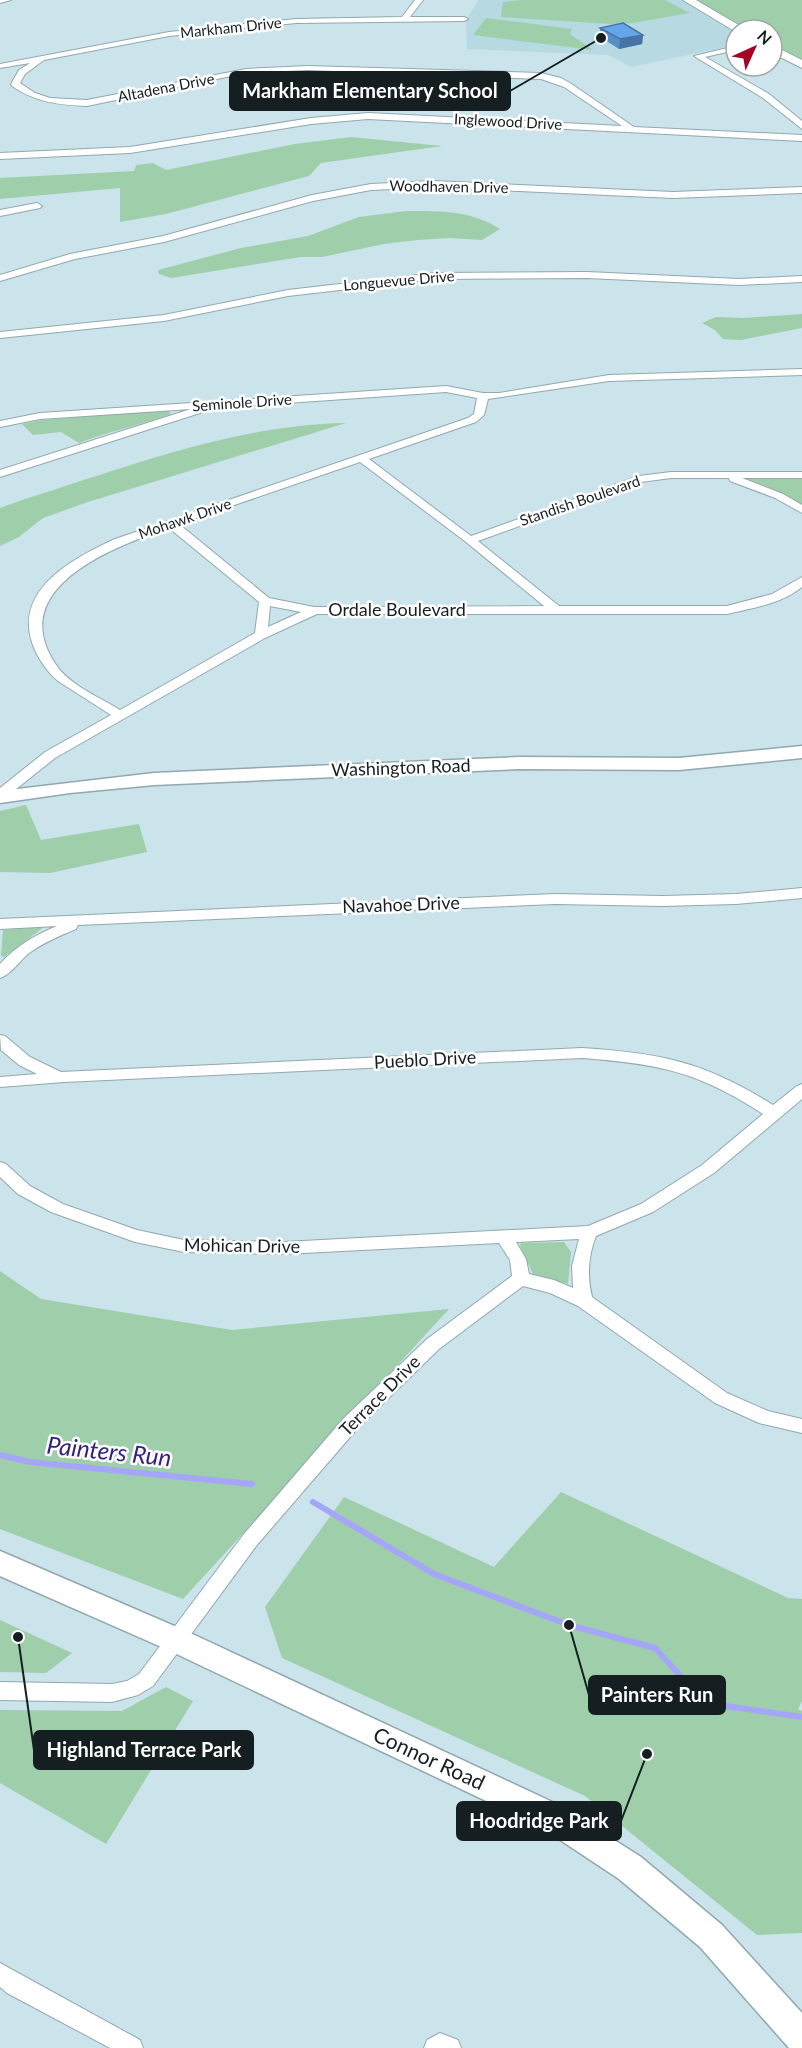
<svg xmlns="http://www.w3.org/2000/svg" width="802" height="2048" font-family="Lato,sans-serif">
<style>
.built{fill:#b7d9e2}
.green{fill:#9ecfaa}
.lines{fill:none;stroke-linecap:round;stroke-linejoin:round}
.stream{stroke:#a5a6fa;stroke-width:6}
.street-casing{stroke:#91a8ae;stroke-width:2}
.secondary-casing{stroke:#91a8ae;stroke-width:2}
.primary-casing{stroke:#91a8ae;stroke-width:3}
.street{fill:#fff;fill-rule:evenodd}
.secondary{fill:#fff;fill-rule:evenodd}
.primary{fill:#fff;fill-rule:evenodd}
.wall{fill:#568fc8}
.shaded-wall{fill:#4674a3}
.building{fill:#64a6e9;stroke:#4674a3;stroke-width:1.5}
.labels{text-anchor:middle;stroke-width:5;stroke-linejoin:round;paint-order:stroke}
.far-street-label{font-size:15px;fill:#151e21;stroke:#fff}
.street-label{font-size:18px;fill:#151e21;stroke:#fff}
.near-street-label{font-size:21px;fill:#151e21;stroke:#fff}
.near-water-label{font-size:24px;font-style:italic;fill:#322180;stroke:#fff}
.leader{fill:none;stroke:#151e21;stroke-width:2}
.callout-dot{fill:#151e21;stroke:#fff;stroke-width:2}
.callout{fill:#151e21;stroke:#151e21;stroke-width:2}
.callout-label{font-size:20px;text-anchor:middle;font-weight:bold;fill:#fff}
</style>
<rect width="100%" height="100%" fill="#cbe3eb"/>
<path class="built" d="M478,0H683L736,30V45L631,67L608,55L467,49L466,21Z"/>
<g class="green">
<path d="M520,0H665L690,13L633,23L610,24L501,17L503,2Z"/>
<path d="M696,0H802V60L772,43V30H749Z"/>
<path d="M486,18L572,29L570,34L593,50L473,35Z"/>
<path d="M351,137L442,146L321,163L309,176L166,214L120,222V188L0,199V178L134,171L136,165L153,163L166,170L295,144Z"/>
<path d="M406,211C439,211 471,210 500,229L482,240L451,238L418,240L384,244L322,257H301L171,278L159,274L158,270L241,248L308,236L359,217Z"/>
<path d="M802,314V328L741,340L723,339L715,330L702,323L716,317L743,318Z"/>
<path d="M168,410L171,414C140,425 110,431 79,443L61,432L33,435L22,424L42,420Z"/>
<path d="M346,423L88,502L43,518L19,537L0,546V508L25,499C130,466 235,425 346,423Z"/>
<path d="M740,477L802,478V507L782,493Z"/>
<path d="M26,805L41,840L139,824L147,852L50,873L0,872V811Z"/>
<path d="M44,927L4,957L1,956L3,930Z"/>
<path d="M564,1242L571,1252L568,1284L533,1274L520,1246L521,1243Z"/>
<path d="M0,1271L41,1299L232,1330L449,1309L183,1599L0,1529Z"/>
<path d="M561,1492L788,1598L802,1599V1701L798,1709L802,1711V1933L757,1935L585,1796L282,1658L265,1607L344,1497L494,1567Z"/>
<path d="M0,1620L72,1653L46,1673L0,1672Z"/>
<path d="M166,1687L193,1701L106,1844L0,1783V1710L122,1711Z"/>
</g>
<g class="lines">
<g class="stream">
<path d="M0,1455L30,1462L252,1484"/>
<path d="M313,1502L434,1574L569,1625L655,1648L705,1703L802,1717"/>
</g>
<defs>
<g id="street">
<path d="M0,0H11L0,3Z"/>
<path d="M415,0H423L410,17H464L468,19L464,21L296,23L169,36L44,60L25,74L20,83L35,93L50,98L87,100L246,69L308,66L541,73L561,78L570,83L634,127L802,135V141L368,119L311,124L130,153L0,159V153L130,147L311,118L368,113L622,126L564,87L541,79L308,70L246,73L87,106C59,105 35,102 12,86L11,84L19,70L30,63L0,68V64L169,32L296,19L402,17Z"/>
<path d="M736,46V50L705,57L769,94L802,121V129L763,98L694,56Z"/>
<path d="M433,181L673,192L802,187V193L673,198L433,187L371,190L313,201L164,242L75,259L0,281V275L70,254L163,236L312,195L371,184Z"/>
<path d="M37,203L42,206L40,208L0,216V210Z"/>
<path d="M587,272L739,279L802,276V282L739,285L587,278L435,279L288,296L164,321L0,338V332L164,315L288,290L435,273Z"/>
<path d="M802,369V375L609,381L488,399L484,415L476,422L369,459L471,536L639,476L671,472H802V478H742L783,494L802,505V513L775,498L730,481L729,478H671L641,482L478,541L559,606H727L772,594L802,577V587C781,604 753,608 727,614H317L265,638L55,758L5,798L0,799V788L45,752L111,715L58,681C45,670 35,654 31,639C17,587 76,557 115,539L468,418L474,414L477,398L446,392L199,409L201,411L200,413L0,477V470L191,409L40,419L0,427V421L40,413L446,386L483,393H499L609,375ZM360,462L466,542L544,606L314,607L269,598L179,524ZM169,528L259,602L255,633L120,710C101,698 74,687 59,669C0,590 112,547 169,528ZM270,606L301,612L268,627Z"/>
<path d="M802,888V898L736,904L663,906L555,904L78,925L76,929C59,936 43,943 29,953C20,960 11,975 0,978V964C16,946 35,935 57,926L0,929V919L555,894L663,896L736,894Z"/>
<path d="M0,1035L5,1036L30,1057L61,1072L582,1048C661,1053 705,1062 773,1105L797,1086L802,1084V1099L714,1173L653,1212L596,1236C588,1256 587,1276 592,1297L727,1393L768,1411L802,1419V1433L759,1423L715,1403L578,1306L550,1293L523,1286L439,1349L357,1429L257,1545L153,1686L138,1695L112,1702L0,1700V1682L112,1684L127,1681L139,1674L244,1534L344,1418L427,1339L512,1276L510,1260L499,1243L284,1254L184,1252L135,1242L51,1212L18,1194L0,1177V1162L6,1164L30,1186L63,1204L137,1230L184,1240L284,1242L588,1226L641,1204L702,1165L763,1114C697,1071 659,1064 582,1058L64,1082L0,1087V1077L37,1074L19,1065L1,1050ZM579,1239L572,1266L573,1288L554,1280L529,1274L526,1259L516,1242Z"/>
<path d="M0,1963L140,2040L143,2048H110L7,1993L0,1987Z"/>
<path d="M440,2033L458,2040L461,2048H424L427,2040Z"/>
</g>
<g id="secondary">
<path d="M683,0H696L747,30L736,32Z"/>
<path d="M772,45L802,60V68L772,53Z"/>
</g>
<g id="primary">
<path d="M802,746V758L679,770L519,769L154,785L70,793L0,803V791L154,773L519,757L679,758Z"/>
<path d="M0,1551L186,1631L561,1806L641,1857L722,1925L802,2013V2048H789L700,1947L619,1879L539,1826L166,1649L0,1576Z"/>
</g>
</defs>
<use href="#street" class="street-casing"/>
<use href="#secondary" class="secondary-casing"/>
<use href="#primary" class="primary-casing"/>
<use href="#street" class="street"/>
<use href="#secondary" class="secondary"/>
<use href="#primary" class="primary"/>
</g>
<path class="wall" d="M600,28L643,35L642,44L619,49L600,37Z"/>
<path class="shaded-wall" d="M643,35L642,44L619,49L620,39Z"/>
<path class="building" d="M623,23L643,35L620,39L600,28Z"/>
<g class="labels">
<g class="far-street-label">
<text transform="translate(231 28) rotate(-6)" y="5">Markham Drive</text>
<text transform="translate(166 88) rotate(-11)" y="5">Altadena Drive</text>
<text transform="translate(508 122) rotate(3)" y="5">Inglewood Drive</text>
<text transform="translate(449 187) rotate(1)" y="5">Woodhaven Drive</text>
<text transform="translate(399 281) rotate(-5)" y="5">Longuevue Drive</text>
<text transform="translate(242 403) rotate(-4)" y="5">Seminole Drive</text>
<text transform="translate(580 501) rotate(-19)" y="5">Standish Boulevard</text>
<text transform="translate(185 519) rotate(-19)" y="5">Mohawk Drive</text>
</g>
<g class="street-label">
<text x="397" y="616">Ordale Boulevard</text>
<text transform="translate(401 768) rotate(-2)" y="6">Washington Road</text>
<text transform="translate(401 905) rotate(-2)" y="6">Navahoe Drive</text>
<text transform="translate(425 1060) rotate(-3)" y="6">Pueblo Drive</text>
<text transform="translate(242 1246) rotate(1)" y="6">Mohican Drive</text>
<text transform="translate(380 1396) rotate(-45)" y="6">Terrace Drive</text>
</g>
<g class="near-street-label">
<text transform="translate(429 1759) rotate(25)" y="7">Connor Road</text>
</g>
<g class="near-water-label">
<text transform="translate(109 1452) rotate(6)" y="8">Painters Run</text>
</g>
</g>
<path class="leader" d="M601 38L510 91M569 1625L589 1695M18 1637L34 1750M647 1754L621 1821"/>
<g class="callout-dot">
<circle cx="601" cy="38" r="6"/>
<circle cx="569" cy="1625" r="6"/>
<circle cx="18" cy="1637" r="6"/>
<circle cx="647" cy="1754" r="6"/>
</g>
<g class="callout">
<rect x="230" y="72" width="280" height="38" rx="6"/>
<rect x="589" y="1676" width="136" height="38" rx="6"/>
<rect x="34" y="1731" width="219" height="38" rx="6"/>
<rect x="457" y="1802" width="164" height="38" rx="6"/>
</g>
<g class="callout-label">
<text x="370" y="98">Markham Elementary School</text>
<text x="657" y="1702">Painters Run</text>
<text x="144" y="1757">Highland Terrace Park</text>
<text x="539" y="1828">Hoodridge Park</text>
</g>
<g transform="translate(754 48) rotate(45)"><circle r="28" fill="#ffffff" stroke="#a1a5a6" stroke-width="1.5"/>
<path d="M0-4.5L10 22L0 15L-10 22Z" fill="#a30425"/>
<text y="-9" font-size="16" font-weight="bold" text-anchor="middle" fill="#151e21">N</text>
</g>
</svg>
